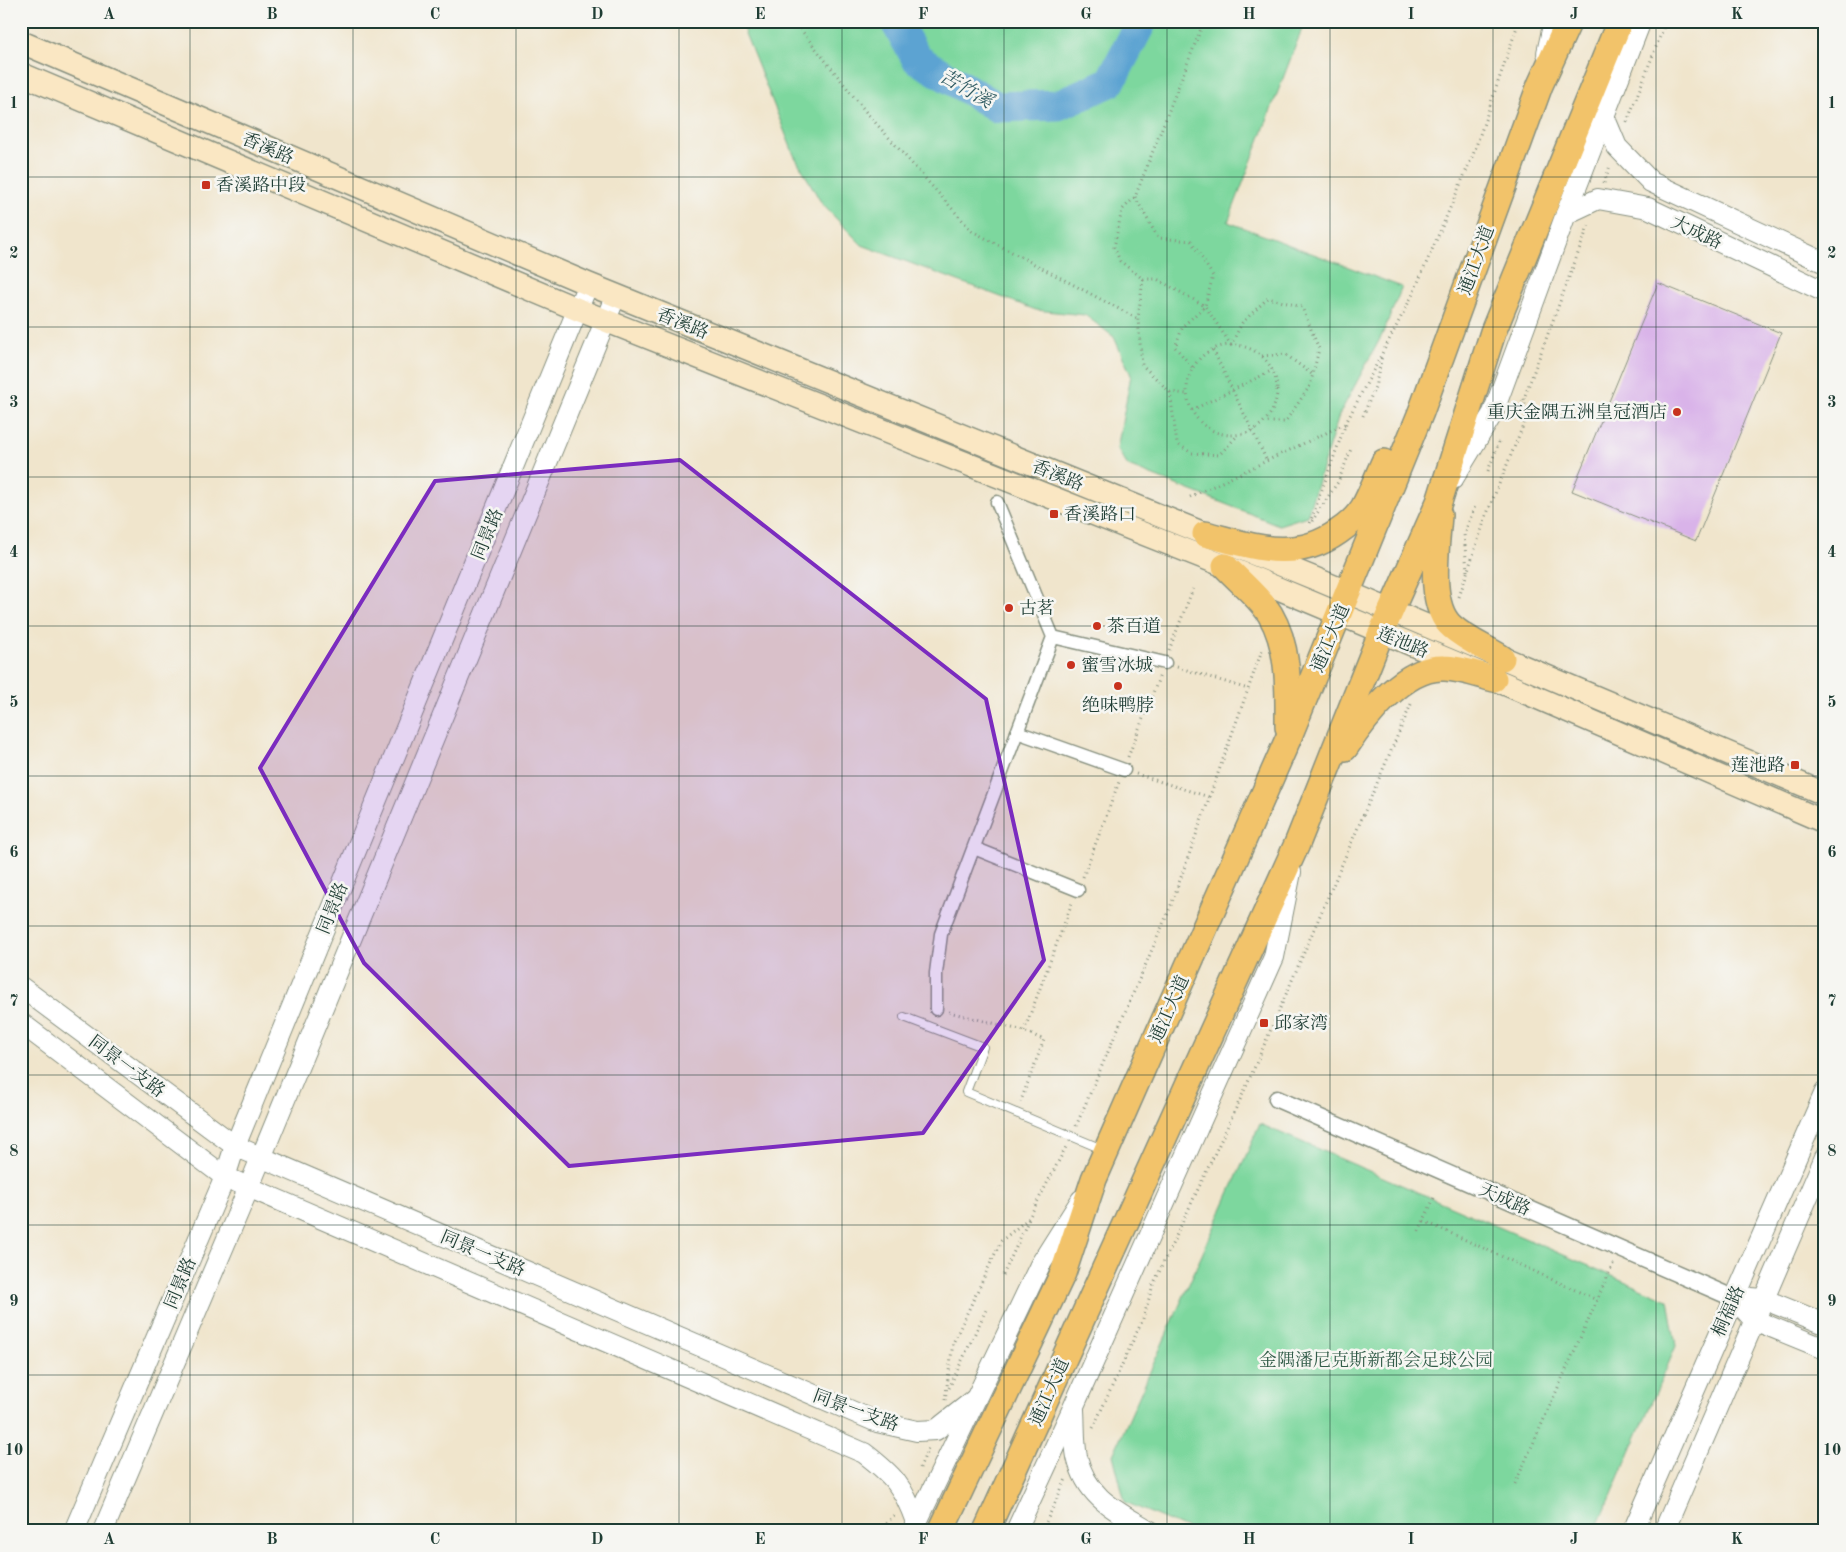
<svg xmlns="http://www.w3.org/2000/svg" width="1846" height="1552" font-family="'Old Standard TT','Noto Serif SC',serif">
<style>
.green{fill:#7dd79e;stroke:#4e8a69}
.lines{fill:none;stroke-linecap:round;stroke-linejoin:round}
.river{stroke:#5ca3d2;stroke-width:31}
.building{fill:#d9b3e9}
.service-casing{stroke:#889180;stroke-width:10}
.pedestrian-casing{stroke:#889180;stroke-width:15}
.minor-casing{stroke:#889180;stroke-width:19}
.tertiary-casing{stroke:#889180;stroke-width:22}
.secondary-casing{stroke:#889180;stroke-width:25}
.primary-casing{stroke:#889180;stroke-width:28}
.path{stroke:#889180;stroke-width:3;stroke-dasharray:1 4;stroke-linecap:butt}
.service{stroke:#fff;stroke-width:8}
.pedestrian{stroke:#fff;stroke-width:12}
.minor{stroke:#fff;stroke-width:16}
.tertiary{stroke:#fff;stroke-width:20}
.secondary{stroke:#fae7c3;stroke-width:22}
.primary{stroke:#f2c36a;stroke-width:25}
.marked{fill:#7b2cbf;fill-opacity:0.2;stroke:#7b2cbf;stroke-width:4;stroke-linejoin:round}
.grid{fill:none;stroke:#1f3d34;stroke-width:1;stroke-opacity:0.55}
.poi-dot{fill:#c8321e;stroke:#f6f6f2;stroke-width:2}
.labels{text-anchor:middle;stroke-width:5;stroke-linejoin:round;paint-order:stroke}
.street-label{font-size:18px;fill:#1f3d34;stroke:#f6f6f2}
.poi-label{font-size:18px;fill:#1f3d34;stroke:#f6f6f2;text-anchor:start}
.park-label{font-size:18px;fill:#325c49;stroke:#f6f6f2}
.water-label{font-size:19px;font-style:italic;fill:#315c63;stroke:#f6f6f2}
.neatline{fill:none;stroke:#1f3d34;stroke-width:2}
.grid-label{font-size:16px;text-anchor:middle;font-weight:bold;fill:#1f3d34}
</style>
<rect width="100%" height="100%" fill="#f6f6f2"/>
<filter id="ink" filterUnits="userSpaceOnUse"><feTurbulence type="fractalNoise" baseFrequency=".02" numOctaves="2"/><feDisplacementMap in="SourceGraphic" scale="10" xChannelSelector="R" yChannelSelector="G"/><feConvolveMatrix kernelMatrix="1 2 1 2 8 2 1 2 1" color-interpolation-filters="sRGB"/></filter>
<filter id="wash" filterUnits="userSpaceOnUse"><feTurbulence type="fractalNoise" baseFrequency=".0096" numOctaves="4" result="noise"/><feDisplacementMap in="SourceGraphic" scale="20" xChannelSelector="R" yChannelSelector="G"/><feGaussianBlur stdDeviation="1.12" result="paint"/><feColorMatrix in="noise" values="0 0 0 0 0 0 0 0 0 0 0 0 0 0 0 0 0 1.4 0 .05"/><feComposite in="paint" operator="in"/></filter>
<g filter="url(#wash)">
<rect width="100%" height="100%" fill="#f0e5cc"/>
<g class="green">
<path d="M740,21H1305L1228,222L1402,287L1382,335L1339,415L1307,516L1279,525L1128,466L1117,449L1131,375L1114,337L1085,315L1036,310L862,245L822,204L794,155Z"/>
<path d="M1260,1124L1668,1300L1676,1346L1596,1531H1193L1125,1502L1113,1455Z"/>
</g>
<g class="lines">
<path class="river" d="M895,21L917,59L997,107L1058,105L1110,82L1142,21"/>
</g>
<g id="blocks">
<path class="building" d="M1658,283L1781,333L1696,541L1572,491Z"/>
</g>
</g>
<g filter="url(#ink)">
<use href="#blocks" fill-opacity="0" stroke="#889180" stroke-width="1"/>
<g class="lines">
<defs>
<path id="service" d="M904,1017L983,1047L966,1092L1102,1149"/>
<g id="pedestrian">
<path d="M1053,637L1165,663"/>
<path d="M1017,732L1124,770"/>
<path d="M974,848L1078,890"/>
<path d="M936,1009V973L941,934L1053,637L997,502"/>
</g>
<path id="minor" d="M1277,1099L1733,1298"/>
<g id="tertiary">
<path d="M1547,53L1554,21"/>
<path d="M1604,116L1617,147L1651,182L1825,263"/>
<path d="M1566,214L1598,199L1648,208L1825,292"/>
<path d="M1453,479L1493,413L1566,214L1641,21"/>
<path d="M21,987L235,1146L877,1422L917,1431L936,1430L974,1400"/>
<path d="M21,1023L225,1177L864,1453C894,1476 903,1486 916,1522"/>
<path d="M1750,1298L1763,1299L1825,1324"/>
<path d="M1745,1310L1754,1320L1825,1349"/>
<path d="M1074,1410C1075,1425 1074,1442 1077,1457C1087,1499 1117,1511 1150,1531"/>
<path d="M914,1528L1040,1265L1081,1200"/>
<path d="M74,1531L225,1177L235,1146L588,284"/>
<path d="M103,1531L249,1187L616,295"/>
<path d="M1016,1531L1073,1408L1274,957L1291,872"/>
<path d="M1633,1531L1825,1092"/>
<path d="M1664,1531L1825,1157"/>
</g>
<g id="secondary">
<path d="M21,42L588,284L1316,579L1825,794"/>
<path d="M21,74L579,310L1225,566L1494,679L1825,822"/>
</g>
<g id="primary">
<path d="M1439,515C1437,546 1427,606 1452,627C1467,640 1486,648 1502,658"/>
<path d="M1205,534C1253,546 1294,563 1338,532C1347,526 1357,517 1363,508C1371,494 1377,477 1384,462"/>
<path d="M1225,566C1239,581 1259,597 1270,614C1290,648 1288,689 1288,727"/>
<path d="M1345,748C1365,718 1404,666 1444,668C1461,668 1478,675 1494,679"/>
<path d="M941,1531L1063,1273L1094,1179L1288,739L1421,412L1540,85L1569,21"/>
<path d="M986,1531L1297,844L1381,633L1439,502L1493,332L1620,21"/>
</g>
</defs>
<use href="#service" class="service-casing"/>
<use href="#pedestrian" class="pedestrian-casing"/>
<use href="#minor" class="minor-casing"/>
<use href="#tertiary" class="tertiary-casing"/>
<use href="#secondary" class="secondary-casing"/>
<use href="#primary" class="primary-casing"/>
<g class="path">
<path d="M794,21L866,112L972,231L1138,319"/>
<path d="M1204,21L1135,197L1122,210L1114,247L1120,261L1143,279H1157L1205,306L1231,345L1242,323L1268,298L1302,307L1319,349L1310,386L1285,422H1264"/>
<path d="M1627,122L1666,21"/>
<path d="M1604,183L1610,166"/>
<path d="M1135,197L1158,238L1191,241L1213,276L1205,306L1183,326L1175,347L1193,368"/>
<path d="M1143,279L1138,319L1142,365L1170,392L1187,394"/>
<circle cx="1232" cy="390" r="45"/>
<path d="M1213,350L1267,461"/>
<path d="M1262,356L1285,354L1313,375"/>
<path d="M1170,392L1177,444L1192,453L1219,455L1238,435"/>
<path d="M1192,410L1273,370"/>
<path d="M1363,416L1375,387L1382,356"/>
<path d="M1512,419L1524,399"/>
<path d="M1488,471L1499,442"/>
<path d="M1190,497L1345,424"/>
<path d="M1312,521L1338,482L1351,449"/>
<path d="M1310,523L1346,423L1412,296L1473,155L1519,21"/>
<path d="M1467,571L1464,534L1476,504"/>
<path d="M1459,597L1486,516L1527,416L1524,398L1589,224"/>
<path d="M1169,650L1193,589"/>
<path d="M1177,667L1248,689"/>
<path d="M1128,757L1160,675"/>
<path d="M1136,774L1209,797"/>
<path d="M1083,877L1119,782"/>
<path d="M949,1012L1024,1031L1044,1040L1020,1103"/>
<path d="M1024,1031L1072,903"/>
<path d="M1076,1126L1170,908L1262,650"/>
<path d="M1424,1221L1597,1300"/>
<path d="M1419,1231L1434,1198"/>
<path d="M1003,1275L1029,1219"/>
<path d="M949,1388L986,1310"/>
<path d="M945,1400L953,1343L1001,1241L1029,1218L1067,1145"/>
<path d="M1093,1428L1143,1319L1153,1285L1246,1087L1412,702"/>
<path d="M920,1468L928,1448"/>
<path d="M1515,1484L1614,1262"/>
<path d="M880,1531L895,1514"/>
<path d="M1042,1531L1066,1479"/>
</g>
<use href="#service" class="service"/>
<use href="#pedestrian" class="pedestrian"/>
<use href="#minor" class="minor"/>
<use href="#tertiary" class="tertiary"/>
<use href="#secondary" class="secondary"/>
<use href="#primary" class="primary"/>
</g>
</g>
<path class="marked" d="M680,460L986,699L1044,960L923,1133L569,1166L364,963L260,768L435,481Z"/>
<path class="grid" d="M190,21V1531M353,21V1531M516,21V1531M679,21V1531M842,21V1531M1004,21V1531M1167,21V1531M1330,21V1531M1493,21V1531M1656,21V1531M21,177H1825M21,327H1825M21,477H1825M21,626H1825M21,776H1825M21,926H1825M21,1075H1825M21,1225H1825M21,1375H1825"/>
<g class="poi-dot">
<rect x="201" y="180" width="10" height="10" rx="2.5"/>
<circle cx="1677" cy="412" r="5"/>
<rect x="1049" y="509" width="10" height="10" rx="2.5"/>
<circle cx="1009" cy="608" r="5"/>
<circle cx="1097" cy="626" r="5"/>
<circle cx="1071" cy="665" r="5"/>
<circle cx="1118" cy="686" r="5"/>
<rect x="1790" y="760" width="10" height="10" rx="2.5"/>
<rect x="1259" y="1018" width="10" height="10" rx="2.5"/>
</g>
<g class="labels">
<g class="street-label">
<text transform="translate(268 148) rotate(23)" y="6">香溪路</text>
<text transform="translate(1697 232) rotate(25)" y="6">大成路</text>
<text transform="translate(1476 260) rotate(-70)" y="6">通江大道</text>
<text transform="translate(683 323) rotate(22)" y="6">香溪路</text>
<text transform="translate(1058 475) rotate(22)" y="6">香溪路</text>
<text transform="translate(487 534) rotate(-68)" y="6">同景路</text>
<text transform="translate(1330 638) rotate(-67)" y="6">通江大道</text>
<text transform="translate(1403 642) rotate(22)" y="6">莲池路</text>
<text transform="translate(332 908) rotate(-68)" y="6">同景路</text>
<text transform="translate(1169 1009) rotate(-66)" y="6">通江大道</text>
<text transform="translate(127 1066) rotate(37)" y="6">同景一支路</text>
<text transform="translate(1505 1199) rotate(24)" y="6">天成路</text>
<text transform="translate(483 1253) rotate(23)" y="6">同景一支路</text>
<text transform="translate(180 1283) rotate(-67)" y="6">同景路</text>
<text transform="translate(1728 1311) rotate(-66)" y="6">桐福路</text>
<text transform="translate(1049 1392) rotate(-66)" y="6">通江大道</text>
<text transform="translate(856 1410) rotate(20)" y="6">同景一支路</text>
</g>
<g class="poi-label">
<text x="216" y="191">香溪路中段</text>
<text x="1667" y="418" text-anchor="end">重庆金隅五洲皇冠酒店</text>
<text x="1064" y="520">香溪路口</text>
<text x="1019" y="614">古茗</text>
<text x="1107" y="632">茶百道</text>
<text x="1081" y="671">蜜雪冰城</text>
<text x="1118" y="711" text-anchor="middle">绝味鸭脖</text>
<text x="1785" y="771" text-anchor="end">莲池路</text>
<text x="1274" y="1029">邱家湾</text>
</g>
<g class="park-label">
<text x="1376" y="1366">金隅潘尼克斯新都会足球公园</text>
</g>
<g class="water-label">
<text transform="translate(967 88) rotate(30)" y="7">苦竹溪</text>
</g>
</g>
<rect width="1846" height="1552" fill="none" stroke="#f6f6f2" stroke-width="55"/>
<rect x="28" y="28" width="1790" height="1496" class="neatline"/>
<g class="grid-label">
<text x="109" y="19">A</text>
<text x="272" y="19">B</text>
<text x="435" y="19">C</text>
<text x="597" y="19">D</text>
<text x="760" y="19">E</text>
<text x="923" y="19">F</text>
<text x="1086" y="19">G</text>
<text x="1249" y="19">H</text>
<text x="1411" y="19">I</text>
<text x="1574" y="19">J</text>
<text x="1737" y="19">K</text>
<text x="14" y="108">1</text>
<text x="1832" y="108">1</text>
<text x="14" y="258">2</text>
<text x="1832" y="258">2</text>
<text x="14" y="407">3</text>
<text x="1832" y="407">3</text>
<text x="14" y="557">4</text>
<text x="1832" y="557">4</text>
<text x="14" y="707">5</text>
<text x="1832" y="707">5</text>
<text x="14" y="857">6</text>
<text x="1832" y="857">6</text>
<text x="14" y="1006">7</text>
<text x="1832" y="1006">7</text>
<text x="14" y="1156">8</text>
<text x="1832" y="1156">8</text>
<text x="14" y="1306">9</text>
<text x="1832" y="1306">9</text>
<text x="14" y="1455">10</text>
<text x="1832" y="1455">10</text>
<text x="109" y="1544">A</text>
<text x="272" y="1544">B</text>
<text x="435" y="1544">C</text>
<text x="597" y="1544">D</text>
<text x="760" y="1544">E</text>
<text x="923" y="1544">F</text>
<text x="1086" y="1544">G</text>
<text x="1249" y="1544">H</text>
<text x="1411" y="1544">I</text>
<text x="1574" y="1544">J</text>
<text x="1737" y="1544">K</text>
</g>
</svg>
